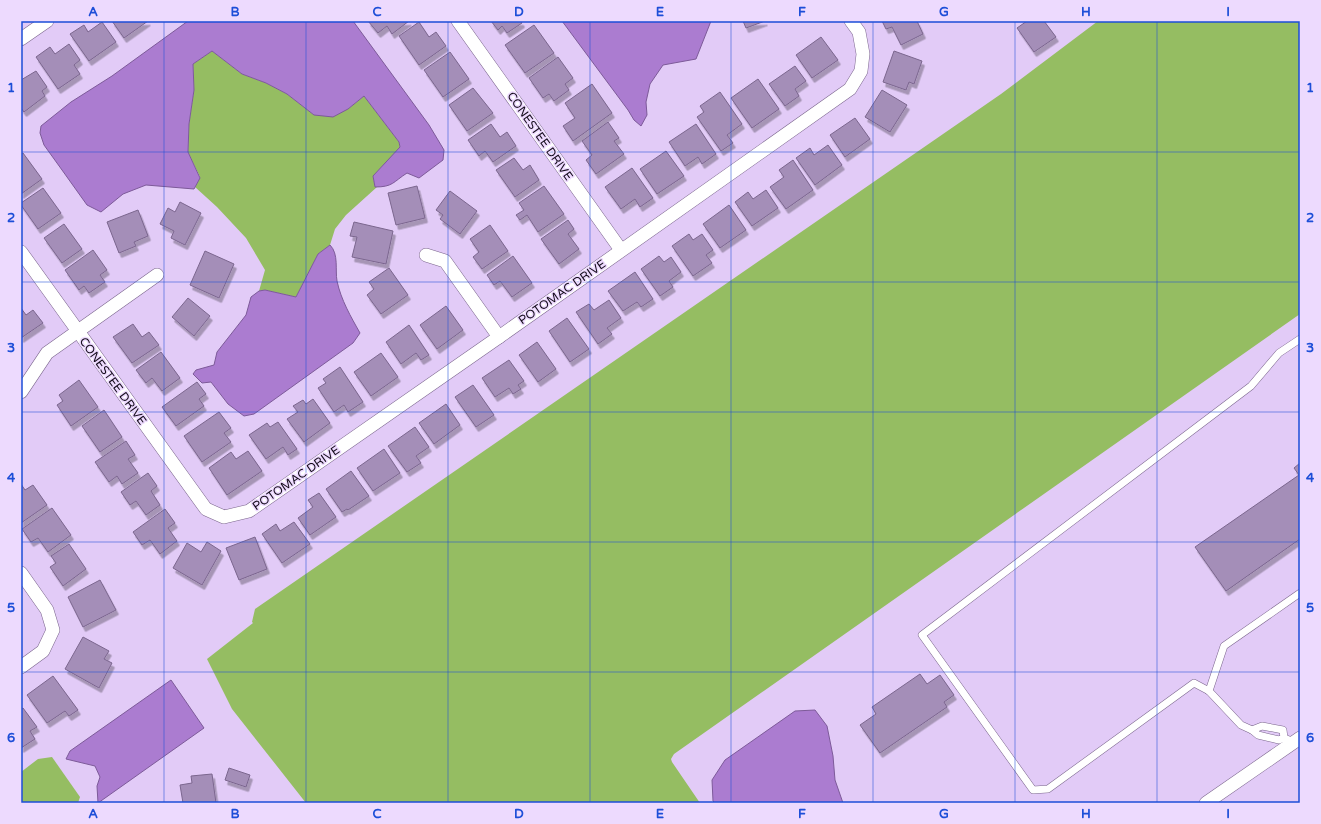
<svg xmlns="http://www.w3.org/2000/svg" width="1321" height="824" font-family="'Varela Round',sans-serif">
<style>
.green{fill:#95bd62}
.water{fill:#ab7cd0;stroke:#7d5a99}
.building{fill:#a48eb8;stroke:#7b668e;filter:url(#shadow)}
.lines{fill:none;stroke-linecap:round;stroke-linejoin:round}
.lane-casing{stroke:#7b668d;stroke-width:8}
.street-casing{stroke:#7b668d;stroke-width:14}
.lane{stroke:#fff;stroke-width:7}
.street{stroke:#fff;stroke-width:13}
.grid{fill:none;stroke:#1d4ed8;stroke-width:1;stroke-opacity:0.55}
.labels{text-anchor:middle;stroke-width:3;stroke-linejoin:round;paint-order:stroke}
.street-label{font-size:12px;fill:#130b1a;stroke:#eddafe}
.neatline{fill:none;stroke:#1d4ed8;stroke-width:1.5}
.grid-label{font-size:13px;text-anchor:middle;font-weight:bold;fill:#1d4ed8}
</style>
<defs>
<filter id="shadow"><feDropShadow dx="2.5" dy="4.5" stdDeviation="0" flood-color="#0004"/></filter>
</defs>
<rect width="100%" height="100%" fill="#e2cbf7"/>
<g class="green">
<path d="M1098,21H1298L1300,24V314L674,754L671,759L672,762L700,803H306L232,709L207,659L253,623L252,622L255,609L1001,94Z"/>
<path d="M212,51L242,74L266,83L287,94L314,115L348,109L364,96L399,142L400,148L373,176L375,187H377L346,215L335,229L330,245L318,254L296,297L265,290L259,291L265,270L246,238L217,207L195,187L200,177L188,152L189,124L194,90L193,64Z"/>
<path d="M52,757L80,797L78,803H21V772L38,759Z"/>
</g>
<g class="water">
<path d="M188,21H353L429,125L444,150L443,160L419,178L407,173C393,182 393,187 375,187L373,176L400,147L399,142L364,96L348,109L333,117L314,115L287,94L266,83L242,74L212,51L193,64L194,90L189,124L188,152L200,178L194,189L146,185L123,194L101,212L87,205L62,170L44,145L40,133L41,126L71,102L112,76Z"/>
<path d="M562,21H711L696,59L663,65L650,84L646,102L647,115L641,126L634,120L628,110Z"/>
<path d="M330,245C339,254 335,270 337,281C341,300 351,317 360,333L353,343L254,414L244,416L228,404L211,382L202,383L193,374L196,370L214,365L217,352L246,315L251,297L259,291L265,290L296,297L318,254Z"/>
<path d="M171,680L204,728L98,803L97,786L100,777L95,766L66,759L70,751Z"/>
<path d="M815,710L827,726L833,756L835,780L843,803H715L713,801L712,780L725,760L795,711Z"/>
</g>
<g class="building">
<path d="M112,21H148L124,38Z"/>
<path d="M368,21H409L392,34L387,26L378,33Z"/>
<path d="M491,21H521L522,23L507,33L502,26L498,30Z"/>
<path d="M743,21H765L746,28Z"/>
<path d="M882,21H917L923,34L901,45L892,27L886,29Z"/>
<path d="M1027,21H1044L1056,37L1034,52L1017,28Z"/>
<path d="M102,22L116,42L89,61L70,34L84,25L88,32Z"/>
<path d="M419,22L429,37L436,32L446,46L419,65L399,36Z"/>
<path d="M534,25L554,53L525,73L505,45Z"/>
<path d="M821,37L838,60L812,78L796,55Z"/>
<path d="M69,44L80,60L74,65L80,74L58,89L36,57L50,47L55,54Z"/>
<path d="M894,51L922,61L914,84L909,82L906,90L883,82Z"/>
<path d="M450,52L469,79L443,97L424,70Z"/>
<path d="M558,57L573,78L565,84L569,90L554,101L549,94L543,98L529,78Z"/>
<path d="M795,66L806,81L795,89L799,96L785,106L769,84Z"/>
<path d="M36,71L47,87L42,91L45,96L24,112L21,108V80Z"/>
<path d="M758,79L779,109L752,128L731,98Z"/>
<path d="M592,84L612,113L573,141L563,126L575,118L565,103Z"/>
<path d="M473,88L493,113L467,131L449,105Z"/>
<path d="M882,90L907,105L890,132L865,117Z"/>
<path d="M720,92L742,124L727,135L733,143L721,151L697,117L704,112L700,106Z"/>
<path d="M855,118L870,139L845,157L830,135Z"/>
<path d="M608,122L619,138L614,141L624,154L596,174L586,160L592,155L582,141Z"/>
<path d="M491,124L500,137L507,132L516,146L493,162L485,151L479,156L468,140Z"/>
<path d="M696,124L716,154L702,164L698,157L685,166L669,142Z"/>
<path d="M828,145L842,165L815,185L796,158L810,148L814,155Z"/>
<path d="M666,151L684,176L657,194L640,169Z"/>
<path d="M23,153L42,179L21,194V154Z"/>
<path d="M514,158L523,170L530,165L539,180L515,197L496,170Z"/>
<path d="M793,160L813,190L786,209L770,187L784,177L779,170Z"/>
<path d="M632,168L653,198L640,207L635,199L621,209L605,187Z"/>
<path d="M417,186L425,218L396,225L388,193Z"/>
<path d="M544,186L564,214L538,232L527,215L520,220L516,215L524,210L519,203Z"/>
<path d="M43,188L61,213L38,229L21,205V203Z"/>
<path d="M766,190L778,208L752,226L735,202L748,192L753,199Z"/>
<path d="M450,191L477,211L460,234L440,219L443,215L436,210Z"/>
<path d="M180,202L201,213L185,245L171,238L174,231L160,224L168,208L175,212Z"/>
<path d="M729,205L746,230L720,248L703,224Z"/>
<path d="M138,210L148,236L134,242L136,246L119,253L107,222Z"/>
<path d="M568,220L574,229L568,234L579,249L559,264L541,239Z"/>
<path d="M354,222L393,231L386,264L352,257L357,237L350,236Z"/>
<path d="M64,224L82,249L62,263L44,238Z"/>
<path d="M490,225L508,251L482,269L473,257L479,252L470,239Z"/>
<path d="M689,234L693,240L702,234L713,250L706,255L712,263L693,276L672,246Z"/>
<path d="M93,250L107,270L100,275L105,282L89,293L84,286L79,290L65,270Z"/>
<path d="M205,251L234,264L219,298L190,285Z"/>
<path d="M513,256L532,283L512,297L500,281L494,285L487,275Z"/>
<path d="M659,256L664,262L671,257L681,272L669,281L673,287L660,296L641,269Z"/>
<path d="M389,268L408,295L381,314L367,295L374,289L369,282Z"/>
<path d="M635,272L653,299L641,307L637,302L623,311L608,291Z"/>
<path d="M188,298L210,316L194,336L172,317Z"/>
<path d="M609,300L621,318L607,328L612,334L598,344L576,312L589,304L594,310Z"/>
<path d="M446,306L463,330L437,349L420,325Z"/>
<path d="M21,308L26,315L33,310L43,323L21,338Z"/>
<path d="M567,318L589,349L570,362L549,331Z"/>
<path d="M133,324L142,337L149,332L159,345L132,363L113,337Z"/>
<path d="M409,325L429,355L421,360L416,353L401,364L386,342Z"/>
<path d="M537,342L556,369L538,382L519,355Z"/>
<path d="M161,352L180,378L162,391L152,378L146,383L136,370Z"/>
<path d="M381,353L398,377L371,396L354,372Z"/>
<path d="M509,360L524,381L518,385L521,389L513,394L509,388L495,397L482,378Z"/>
<path d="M340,367L363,402L348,412L344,405L334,412L318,388L326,383L323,379Z"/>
<path d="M79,380L98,407L71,426L57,405L63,401L59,395Z"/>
<path d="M197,382L206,394L199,399L204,406L176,426L162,407Z"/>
<path d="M473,385L494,415L476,427L455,397Z"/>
<path d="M313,399L330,423L304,442L287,419L298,412L293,406L303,400L306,404Z"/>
<path d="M446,404L460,425L434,444L419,423Z"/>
<path d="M104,410L122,437L100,452L82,426Z"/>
<path d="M219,412L231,428L224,433L231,442L202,462L184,436Z"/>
<path d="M278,422L297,449L288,455L283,447L266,459L249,435L267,423L270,427Z"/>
<path d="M415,427L429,447L416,456L421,463L407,472L388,446Z"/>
<path d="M126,441L135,455L128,459L138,473L122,484L117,476L109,482L95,462Z"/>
<path d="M384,449L400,473L373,491L357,468Z"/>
<path d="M248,451L262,471L227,495L209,468L231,452L236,459Z"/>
<path d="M1300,463V539L1226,591L1195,547L1299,475L1294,468Z"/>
<path d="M351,471L369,496L348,510L347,509L342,512L326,489Z"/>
<path d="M148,473L157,486L151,491L160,505L146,515L136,501L130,505L121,492Z"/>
<path d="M21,484L25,490L33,485L47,505L21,523Z"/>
<path d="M319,493L336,517L310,535L298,518L313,507L308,500Z"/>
<path d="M52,508L71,535L48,552L38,538L31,542L22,529Z"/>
<path d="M165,509L175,523L168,528L177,541L160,554L150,540L142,545L133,532Z"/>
<path d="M294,522L310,544L282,563L262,534L276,524L280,531Z"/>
<path d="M255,537L267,569L239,580L226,548Z"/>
<path d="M207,542L221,551L202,585L173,568L187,543L201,552Z"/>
<path d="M69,544L86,569L63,586L50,567L56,563L51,556Z"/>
<path d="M100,580L116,610L83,627L68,597Z"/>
<path d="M83,637L109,651L104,659L112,663L99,688L65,669Z"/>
<path d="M920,674L927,684L940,675L954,695L944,702L947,707L880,753L860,725L876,714L872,707Z"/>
<path d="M53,676L78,710L69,716L65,711L47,723L27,695Z"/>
<path d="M23,708L37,727L30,731L35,739L21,748V709Z"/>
<path d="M229,768L250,775L246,787L225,780Z"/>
<path d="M212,774L216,803H183L180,785L192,783L191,776Z"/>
</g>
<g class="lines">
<defs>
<g id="lane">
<path d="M1209,691L1224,646L1300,593"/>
<path d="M1252,730L1262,726L1283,730L1284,738"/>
<path d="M1294,742L1284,738L1279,740L1258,735L1252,730L1241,725L1209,691L1194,683L1048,789L1033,790L922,635L1251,386L1279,353L1300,339"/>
</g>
<g id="street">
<path d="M458,21L621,250"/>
<path d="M21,39L47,21"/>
<path d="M21,252L206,509L224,517L249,511L499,337L850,89L861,71L863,54L859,32L851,21"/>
<path d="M426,255L445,261L499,337"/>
<path d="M21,392L47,353L157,275"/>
<path d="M21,573L47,610L53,630L43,651L21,667"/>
<path d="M1206,803L1300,738"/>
</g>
</defs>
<use href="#lane" class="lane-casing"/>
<use href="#street" class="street-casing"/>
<use href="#lane" class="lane"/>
<use href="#street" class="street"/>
</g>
<path class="grid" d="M164,21V803M306,21V803M448,21V803M590,21V803M731,21V803M873,21V803M1015,21V803M1157,21V803M21,152H1300M21,282H1300M21,412H1300M21,542H1300M21,672H1300"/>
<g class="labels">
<g class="street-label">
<text transform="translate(540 136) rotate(55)" y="4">CONESTEE DRIVE</text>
<text transform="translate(562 292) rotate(-35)" y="4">POTOMAC DRIVE</text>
<text transform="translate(113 381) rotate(54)" y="4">CONESTEE DRIVE</text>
<text transform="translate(296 478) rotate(-35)" y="4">POTOMAC DRIVE</text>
</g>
</g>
<rect width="1321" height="824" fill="none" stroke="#eddafe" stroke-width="44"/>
<rect x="22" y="22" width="1277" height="780" class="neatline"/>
<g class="grid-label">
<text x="93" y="16">A</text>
<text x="235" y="16">B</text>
<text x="377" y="16">C</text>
<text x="519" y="16">D</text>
<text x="660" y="16">E</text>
<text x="802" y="16">F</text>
<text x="944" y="16">G</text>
<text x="1086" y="16">H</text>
<text x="1228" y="16">I</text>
<text x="11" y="92">1</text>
<text x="1310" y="92">1</text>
<text x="11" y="222">2</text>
<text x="1310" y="222">2</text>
<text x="11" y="352">3</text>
<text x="1310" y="352">3</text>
<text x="11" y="482">4</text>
<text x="1310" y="482">4</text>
<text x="11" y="612">5</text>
<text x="1310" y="612">5</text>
<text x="11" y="742">6</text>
<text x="1310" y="742">6</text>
<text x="93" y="818">A</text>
<text x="235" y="818">B</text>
<text x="377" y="818">C</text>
<text x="519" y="818">D</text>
<text x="660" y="818">E</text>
<text x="802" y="818">F</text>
<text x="944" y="818">G</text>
<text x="1086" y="818">H</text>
<text x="1228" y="818">I</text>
</g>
</svg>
